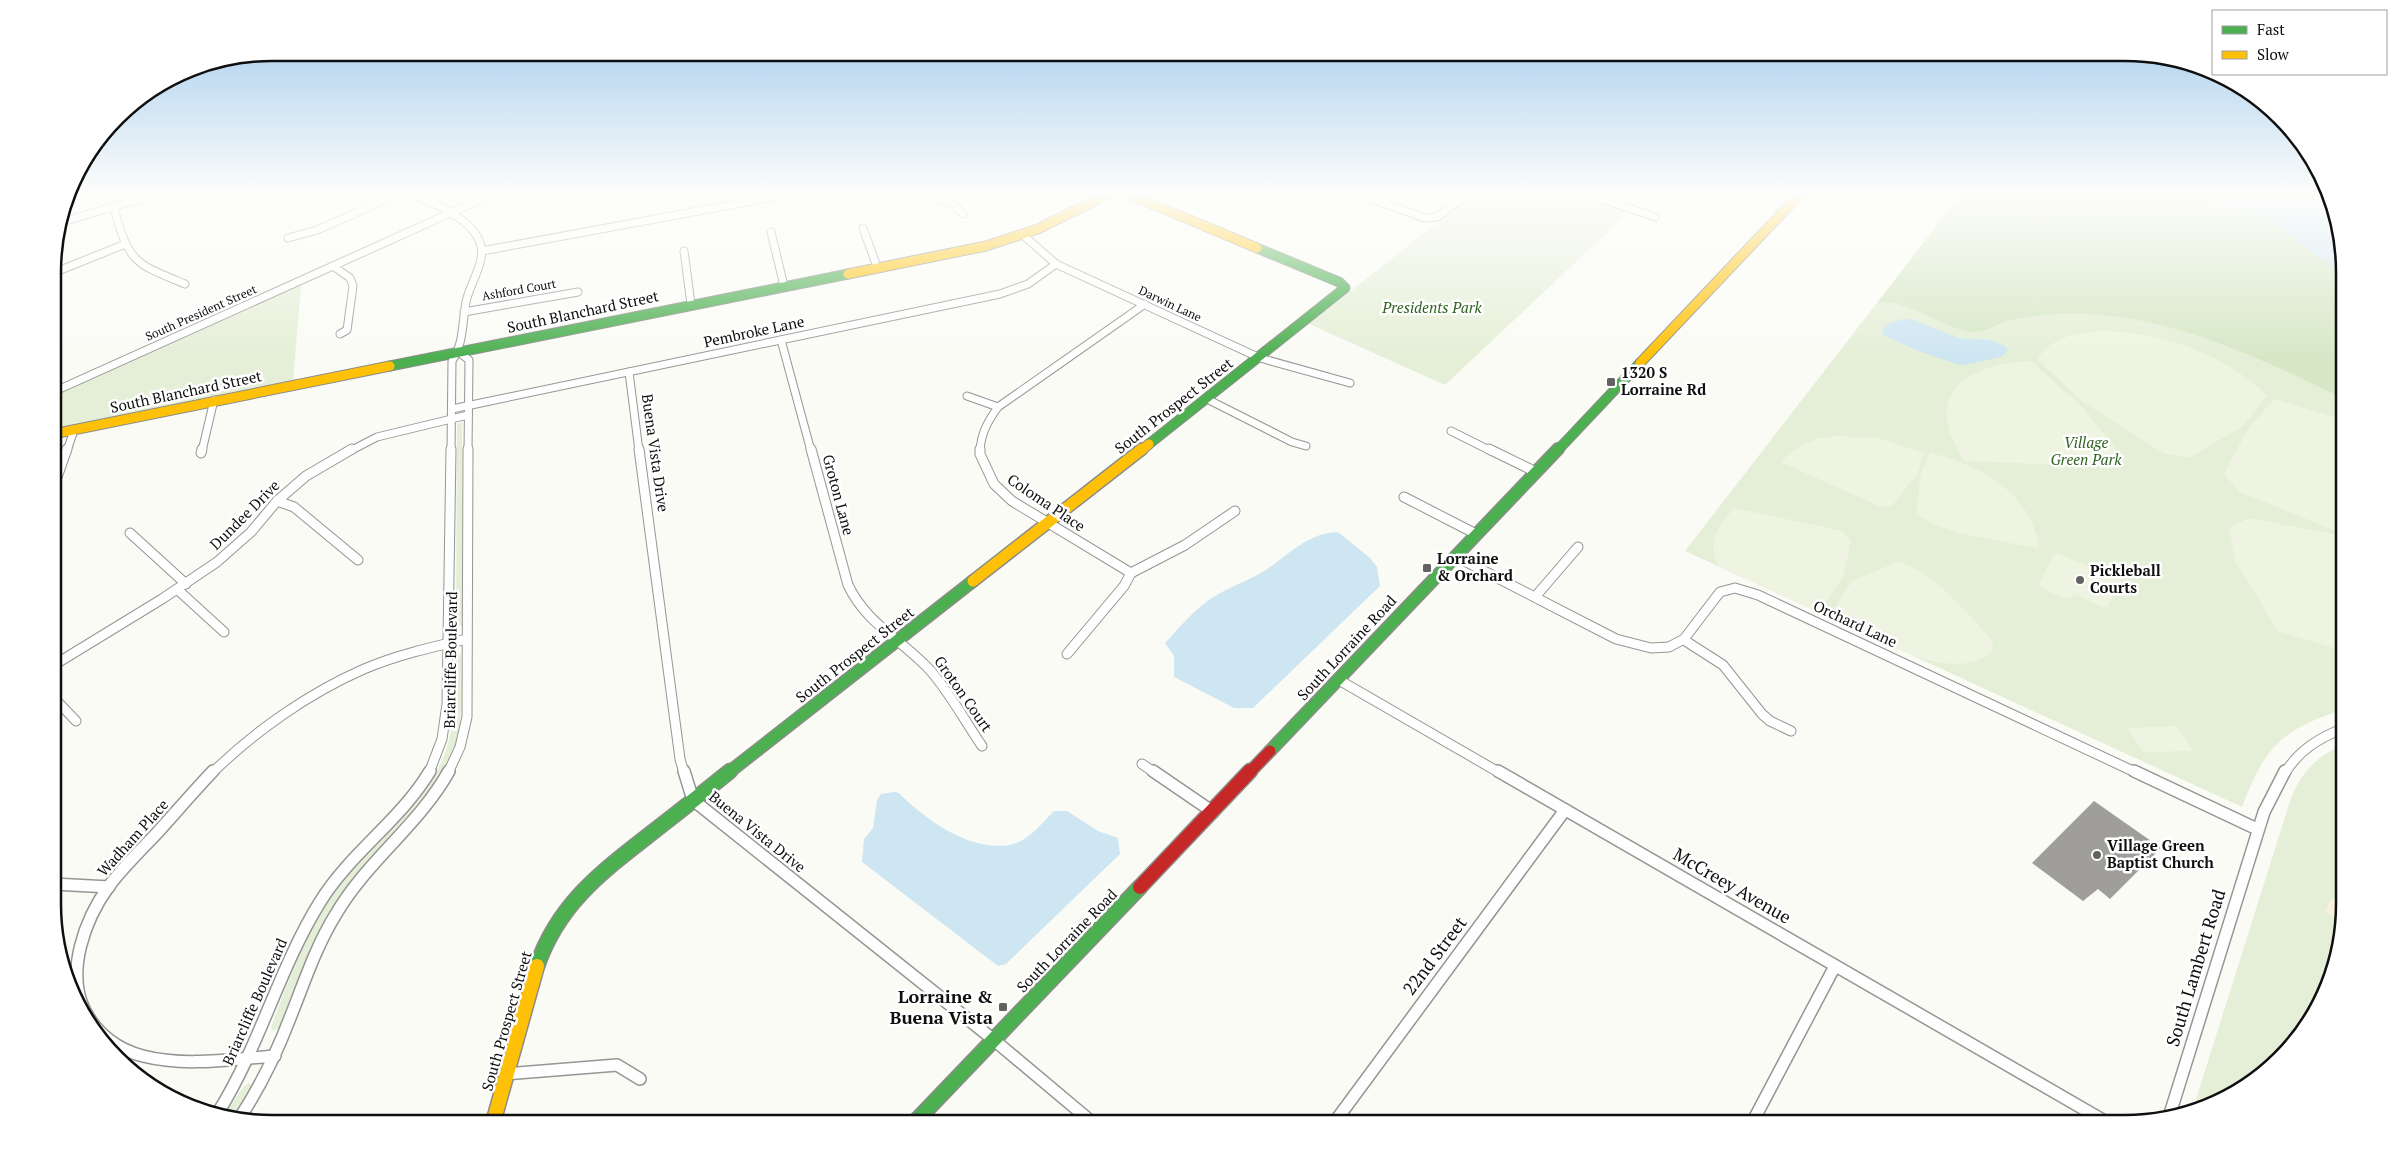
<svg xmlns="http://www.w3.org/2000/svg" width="2397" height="1176" font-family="'PT Serif',serif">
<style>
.green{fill:#e5efd7}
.forest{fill:#d6e7c6}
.sand{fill:#f8f2da}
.pitch{fill:#eef4e1}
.water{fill:#cee6f2}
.building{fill:#9f9e9b}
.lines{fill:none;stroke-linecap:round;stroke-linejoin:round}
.street-far2-casing{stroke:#959593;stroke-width:9}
.street-far1-casing{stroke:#959593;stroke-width:11}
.street-casing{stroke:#959593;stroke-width:14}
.fast-far2-casing{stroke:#8c8c8a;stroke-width:11}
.fast-far1-casing{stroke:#8c8c8a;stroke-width:14}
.fast-casing{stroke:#8c8c8a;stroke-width:17}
.slow-far2-casing{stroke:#8c8c8a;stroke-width:11}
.slow-far1-casing{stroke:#8c8c8a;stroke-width:14}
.slow-casing{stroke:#8c8c8a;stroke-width:17}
.jam-far1-casing{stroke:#8c8c8a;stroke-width:14}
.jam-casing{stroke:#8c8c8a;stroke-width:17}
.street-far2{stroke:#fefefe;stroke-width:7}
.street-far1{stroke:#fefefe;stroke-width:9}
.street{stroke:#fefefe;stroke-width:11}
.fast-far2{stroke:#4caf50;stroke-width:9}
.fast-far1{stroke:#4caf50;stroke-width:11}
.fast{stroke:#4caf50;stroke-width:14}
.slow-far2{stroke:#ffc107;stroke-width:9}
.slow-far1{stroke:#ffc107;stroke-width:11}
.slow{stroke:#ffc107;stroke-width:14}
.jam-far1{stroke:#c62828;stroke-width:11}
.jam{stroke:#c62828;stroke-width:14}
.poi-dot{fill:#626260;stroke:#fff;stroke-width:2}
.labels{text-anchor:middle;stroke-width:5;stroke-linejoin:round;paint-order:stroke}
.far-street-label{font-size:12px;fill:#0f0f0f;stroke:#fff}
.park-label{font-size:15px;font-style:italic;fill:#316224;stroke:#fff}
.street-label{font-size:15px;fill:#0f0f0f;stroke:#fff}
.poi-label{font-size:15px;font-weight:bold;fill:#0f0f0f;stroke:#fff;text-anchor:start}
.near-street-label{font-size:18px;fill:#0f0f0f;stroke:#fff}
.near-poi-label{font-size:18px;font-weight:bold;fill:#0f0f0f;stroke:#fff;text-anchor:end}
.rim{fill:none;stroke:#0f0f0f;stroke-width:2.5}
</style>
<rect width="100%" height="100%" fill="#fbfbf6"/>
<g class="green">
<path d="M1475,193H1577L1629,212L1445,385L1309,324Z"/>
<path d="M1962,193H2329L2343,244L2344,709C2280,731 2266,745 2242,807L1685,551Z"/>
<path d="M301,285L293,381L53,430V396Z"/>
<path d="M462,422V625L456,628L457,424Z"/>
<path d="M457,654L461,655C461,679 463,704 459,728C449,799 378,842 339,897C311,936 297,984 279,1028L272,1031L271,1027C289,981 305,933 334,893C371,842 433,804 449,740C456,713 454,684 454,657Z"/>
<path d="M2344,744V904L2322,1001L2290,1049L2247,1086L2192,1112L2291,798C2303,770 2316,757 2344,744Z"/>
<path d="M249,1083L252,1086L250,1090L234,1115L226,1113L243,1087Z"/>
</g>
<path class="forest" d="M1962,193H2329L2343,244V398C2255,356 2159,309 2059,314C2043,315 2026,316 2010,320C1998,323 1987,332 1974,332C1948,330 1925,311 1900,305C1893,302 1885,303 1877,303Z"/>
<path class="sand" d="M2332,898L2340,899L2344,903L2341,918L2334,919L2325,911Z"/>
<g class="pitch">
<path d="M2107,331C2167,334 2223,354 2267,395L2243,426L2189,458L2163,453L2082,401L2037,359C2054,335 2079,332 2107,331Z"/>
<path d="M2031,361L2083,408L2119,453L2115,460L2040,464L1965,461C1919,395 1966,364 2031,361Z"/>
<path d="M2275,399L2343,420V534L2240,492L2224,474L2249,427Z"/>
<path d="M1837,436L1878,438L1924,453L1918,473L1891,507H1881L1781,462C1796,445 1814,437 1837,436Z"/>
<path d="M1930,453C1979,464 2032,493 2039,548C2007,542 1938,534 1916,513L1921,472Z"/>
<path d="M1734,508L1842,531L1851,541L1843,577L1819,612L1718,566C1707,539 1717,529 1734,508Z"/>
<path d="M2249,518L2343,536L2344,651L2278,631L2235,561L2229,528Z"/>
<path d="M2054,554H2059L2087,566L2090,562L2094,561L2120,572L2122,576L2108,607H2102L2074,594L2071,598C2061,599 2045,592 2039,584Z"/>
<path d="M1898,562C1930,568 1971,617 1993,641L1991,652C1951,687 1869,635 1829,617L1852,581Z"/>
<path d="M2177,726L2193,751L2143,752L2128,728Z"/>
</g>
<g class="water">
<path d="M2171,193H2329L2343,244V272L2323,260L2258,211L2212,203Z"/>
<path d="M1911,319L1958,338L1991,340L2007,347L2008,350L2001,357L1964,365L1956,364L1916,350L1883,335L1882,331C1887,321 1901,319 1911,319Z"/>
<path d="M1338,532L1370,558L1377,567L1380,586L1253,708H1234L1174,677V656L1165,643C1180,627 1195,608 1215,596C1231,586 1250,580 1266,570C1290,554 1307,533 1338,532Z"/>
<path d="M894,792L899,793C926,821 979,858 1019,842C1032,836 1044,821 1054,811H1067L1098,831L1118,838L1120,854L1006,964L998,966L862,862L864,839L873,828L877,800L881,794Z"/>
</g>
<path class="building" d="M2094,801L2161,848L2110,899L2098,889L2083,901L2032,863Z"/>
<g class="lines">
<defs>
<g id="street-far2">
<path d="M229,193L238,197"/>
<path d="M411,193C436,206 488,223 481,259C478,274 469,287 466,302C462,323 464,343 452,361L451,451"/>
<path d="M927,193L955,206L963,214"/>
<path d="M1355,193L1425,218L1437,217L1469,193"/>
<path d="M1585,193L1655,217"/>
<path d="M114,208C129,263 134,263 185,284"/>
<path d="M62,222L160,193"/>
<path d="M863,228L877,267"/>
<path d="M771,232L784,286"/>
<path d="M1023,235L1056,264L1260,358L1350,383"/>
<path d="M288,238L317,230L401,193"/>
<path d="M482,251L796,193"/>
<path d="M684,251L691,304"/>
<path d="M333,266L350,278L353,286L347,330L340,334"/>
<path d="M53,273L123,245"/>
<path d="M464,312L578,292"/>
<path d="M781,340L811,451"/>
<path d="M460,353L469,360L468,451"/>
<path d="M629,372L639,451"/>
<path d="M53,392L495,193"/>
<path d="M967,396L998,407"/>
<path d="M1207,399L1292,442L1306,446"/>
<path d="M452,409L1000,294L1028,284L1056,264"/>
<path d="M1451,431L1491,451"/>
<path d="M67,451L74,430"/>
<path d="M202,451L214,400"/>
<path d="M350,451L377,437L468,415"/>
<path d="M980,451C981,433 988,421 998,407L1145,304"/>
</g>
<g id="street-far1">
<path d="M639,449L680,759L684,773"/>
<path d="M811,449L848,585C867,624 898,637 927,667C946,686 966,723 982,746"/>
<path d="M980,449V454L994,484L1012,501L1131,573"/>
<path d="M1489,449L1536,472"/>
<path d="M201,453L202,449"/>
<path d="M55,483L67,449"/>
<path d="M1404,497L1476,534"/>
<path d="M277,501L294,507L358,560"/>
<path d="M130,533L186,584"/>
<path d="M1455,556L1616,639L1651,648L1669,647L1684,639L1720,592L1735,588L1758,595L2137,773"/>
<path d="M1131,573L1185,545L1235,511"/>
<path d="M178,590L224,632"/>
<path d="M1535,597L1578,547"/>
<path d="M1684,640L1723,665L1762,714L1770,721L1791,731"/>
<path d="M1067,654L1124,586L1131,573"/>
<path d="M54,665L162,599L217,562L251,532L277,501L306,476L352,449"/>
<path d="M1339,680L1500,773"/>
<path d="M54,698L76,721"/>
<path d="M1142,764L1155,773"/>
<path d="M212,773C255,731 309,693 364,669C397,655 432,647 467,639"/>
<path d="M429,773L442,739L447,704L451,449"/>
<path d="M448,773L460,747L467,717L468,449"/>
<path d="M2285,773C2299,750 2319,738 2344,728"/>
</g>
<g id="street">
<path d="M213,771C194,791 176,812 157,833C141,850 123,867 109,886C85,919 65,972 85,1011C97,1034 118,1050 143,1056C185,1067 232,1059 275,1056"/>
<path d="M684,771L693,800L994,1040L1093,1123"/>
<path d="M1153,771L1213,812"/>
<path d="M1498,771L2108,1123"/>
<path d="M2134,771L2257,829"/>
<path d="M54,884L109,887"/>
<path d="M506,1074L617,1065L640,1079"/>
<path d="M219,1111C260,1045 279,968 320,902C350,853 400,821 430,771"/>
<path d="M241,1116C261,1085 277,1052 290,1018C304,983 316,946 336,914C367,861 419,825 449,771"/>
<path d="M2169,1117L2264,812L2285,771"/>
<path d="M1334,1123L1565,810"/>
<path d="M1752,1123L1835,966"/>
</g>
<g id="fast-far2">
<path d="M390,366L848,274"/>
<path d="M1149,444L1345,288L1339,282L1257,248"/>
<path d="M1557,451L1640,363"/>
</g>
<g id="fast-far1">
<path d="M1270,751L1558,449"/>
<path d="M728,773L973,581"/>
</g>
<g id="fast">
<path d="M537,966C558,905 600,873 649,835C676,814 703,793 730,771"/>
<path d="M914,1123L1140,887"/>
</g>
<g id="slow-far2">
<path d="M1126,193L1257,248"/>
<path d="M848,274L986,246L1038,229L1110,193"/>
<path d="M1640,363L1801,193"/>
<path d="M53,434L390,366"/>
<path d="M1141,451L1149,444"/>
</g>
<path id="slow-far1" d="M973,581L1142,449"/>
<path id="slow" d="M493,1123L537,966"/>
<path id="jam-far1" d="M1249,773L1270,751"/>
<path id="jam" d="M1140,887L1250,771"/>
</defs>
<use href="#street-far2" class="street-far2-casing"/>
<use href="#street-far1" class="street-far1-casing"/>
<use href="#street" class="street-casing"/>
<use href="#fast-far2" class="fast-far2-casing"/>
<use href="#fast-far1" class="fast-far1-casing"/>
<use href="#fast" class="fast-casing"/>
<use href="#slow-far2" class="slow-far2-casing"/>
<use href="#slow-far1" class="slow-far1-casing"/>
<use href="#slow" class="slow-casing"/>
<use href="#jam-far1" class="jam-far1-casing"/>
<use href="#jam" class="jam-casing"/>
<use href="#street-far2" class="street-far2"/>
<use href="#street-far1" class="street-far1"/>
<use href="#street" class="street"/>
<use href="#fast-far2" class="fast-far2"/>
<use href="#fast-far1" class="fast-far1"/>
<use href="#fast" class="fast"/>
<use href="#slow-far2" class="slow-far2"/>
<use href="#slow-far1" class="slow-far1"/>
<use href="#slow" class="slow"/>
<use href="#jam-far1" class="jam-far1"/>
<use href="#jam" class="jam"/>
</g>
<linearGradient id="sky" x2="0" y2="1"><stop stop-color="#9dc8ec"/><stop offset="0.54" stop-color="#fdfdfb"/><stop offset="1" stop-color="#fdfdfb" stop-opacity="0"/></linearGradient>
<rect width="2397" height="358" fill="url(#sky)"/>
<g class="poi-dot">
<rect x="1606" y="377" width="10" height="10" rx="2.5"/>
<rect x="1422" y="563" width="10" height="10" rx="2.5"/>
<circle cx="2080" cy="580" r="5"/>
<circle cx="2097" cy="855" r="5"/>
<rect x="998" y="1002" width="10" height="10" rx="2.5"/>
</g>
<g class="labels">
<g class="far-street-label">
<text transform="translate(519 290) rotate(-10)" y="4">Ashford Court</text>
<text transform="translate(1170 304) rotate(25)" y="4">Darwin Lane</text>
<text transform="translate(201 313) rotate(-24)" y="4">South President Street</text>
</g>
<g class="park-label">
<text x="1432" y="313">Presidents Park</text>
<text x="2086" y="448">Village<tspan x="2086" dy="17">Green Park</tspan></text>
</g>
<g class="street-label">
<text transform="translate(583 312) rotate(-12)" y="5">South Blanchard Street</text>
<text transform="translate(754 332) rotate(-12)" y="5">Pembroke Lane</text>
<text transform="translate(186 392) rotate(-12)" y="5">South Blanchard Street</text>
<text transform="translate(1174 406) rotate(-38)" y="5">South Prospect Street</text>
<text transform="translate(655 453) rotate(82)" y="5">Buena Vista Drive</text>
<text transform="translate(838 495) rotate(75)" y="5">Groton Lane</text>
<text transform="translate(1046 503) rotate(34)" y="5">Coloma Place</text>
<text transform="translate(245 515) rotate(-45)" y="5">Dundee Drive</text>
<text transform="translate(1855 624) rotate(25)" y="5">Orchard Lane</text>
<text transform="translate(1347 648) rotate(-47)" y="5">South Lorraine Road</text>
<text transform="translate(855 655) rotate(-38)" y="5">South Prospect Street</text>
<text transform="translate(451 660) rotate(-89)" y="5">Briarcliffe Boulevard</text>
<text transform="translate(963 694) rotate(55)" y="5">Groton Court</text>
<text transform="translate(757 832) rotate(39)" y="5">Buena Vista Drive</text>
<text transform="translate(133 838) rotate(-48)" y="5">Wadham Place</text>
<text transform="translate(1067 941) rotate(-46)" y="5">South Lorraine Road</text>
<text transform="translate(255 1002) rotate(-66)" y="5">Briarcliffe Boulevard</text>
<text transform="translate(507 1021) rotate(-74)" y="5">South Prospect Street</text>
</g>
<g class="poi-label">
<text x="1621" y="378">1320 S<tspan x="1621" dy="17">Lorraine Rd</tspan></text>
<text x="1437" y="564">Lorraine<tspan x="1437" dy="17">&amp; Orchard</tspan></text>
<text x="2090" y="576">Pickleball<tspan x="2090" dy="17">Courts</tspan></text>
<text x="2107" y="851">Village Green<tspan x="2107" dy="17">Baptist Church</tspan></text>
</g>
<g class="near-street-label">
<text transform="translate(1732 886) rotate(30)" y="6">McCreey Avenue</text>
<text transform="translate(1435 956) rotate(-53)" y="6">22nd Street</text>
<text transform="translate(2196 968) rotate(-73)" y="6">South Lambert Road</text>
</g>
<g class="near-poi-label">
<text x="993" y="1003">Lorraine &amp;<tspan x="993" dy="21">Buena Vista</tspan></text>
</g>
</g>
<path d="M0 0H2397V1176H0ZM272 61H2125A211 211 0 0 1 2336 272V904A211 211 0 0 1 2125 1115H272A211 211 0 0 1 61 904V272A211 211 0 0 1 272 61Z" fill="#fff" fill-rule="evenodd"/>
<path class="rim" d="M272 61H2125A211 211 0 0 1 2336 272V904A211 211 0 0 1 2125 1115H272A211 211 0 0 1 61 904V272A211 211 0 0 1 272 61Z"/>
<rect x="2212" y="10" width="175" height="65" fill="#ffffff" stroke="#9f9f9f"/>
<rect x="2222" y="26" width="25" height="8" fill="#4caf50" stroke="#9f9f9f"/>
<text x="2257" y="35" font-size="15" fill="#0f0f0f">Fast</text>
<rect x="2222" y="51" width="25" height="8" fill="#ffc107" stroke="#9f9f9f"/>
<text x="2257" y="60" font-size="15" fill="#0f0f0f">Slow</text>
</svg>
